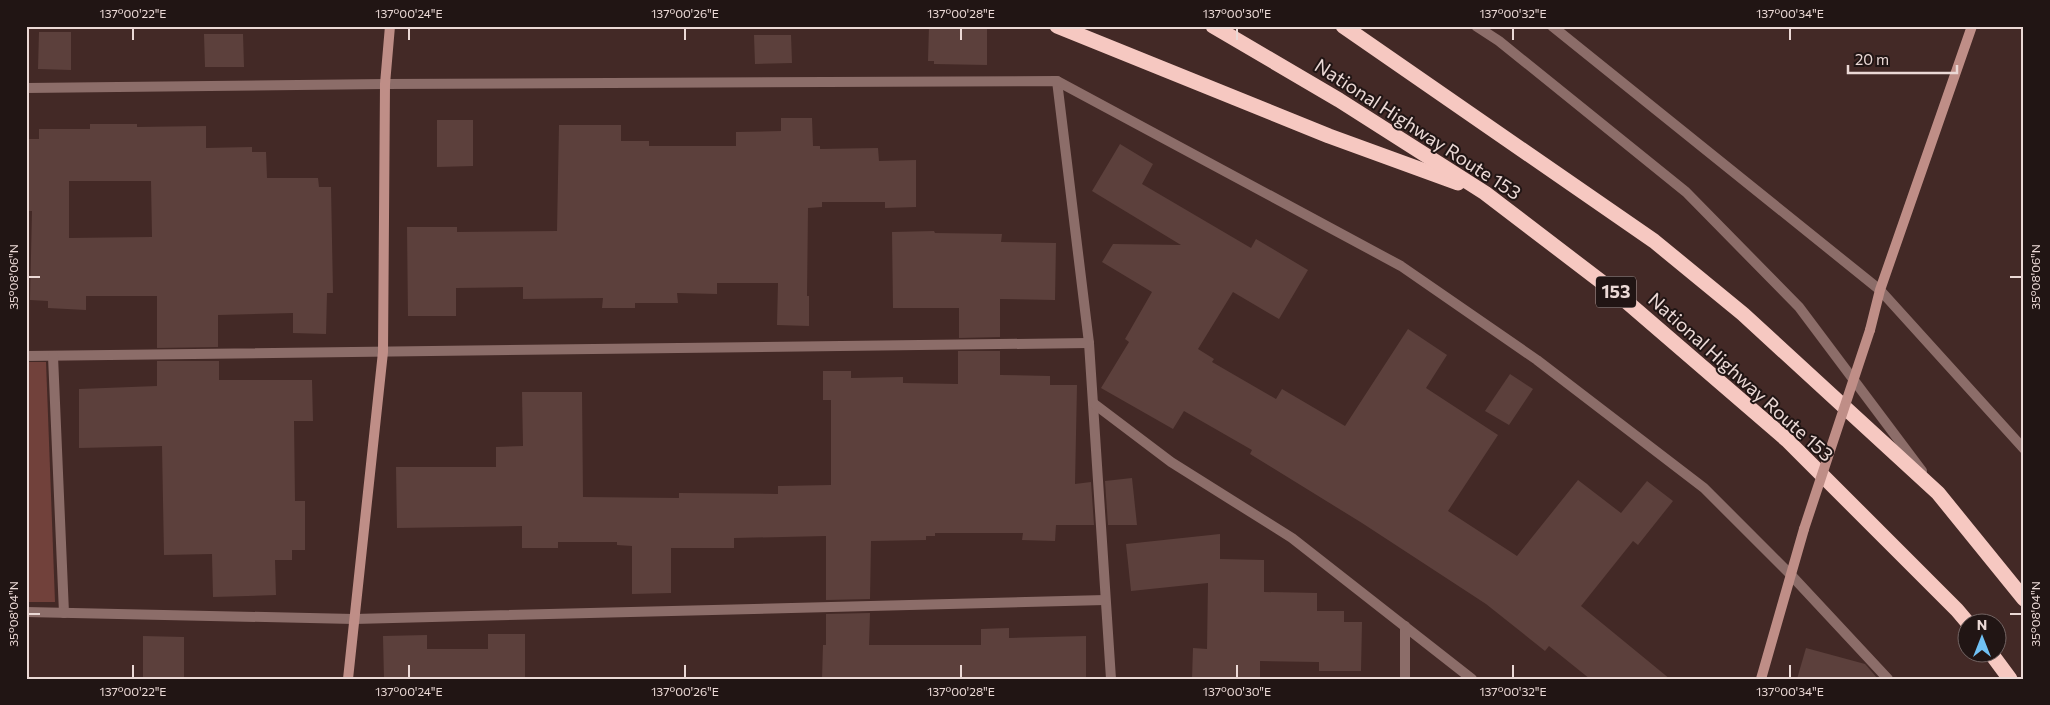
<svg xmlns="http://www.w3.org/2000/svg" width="2050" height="705" font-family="Commissioner,sans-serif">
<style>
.green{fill:#71413b}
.building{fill:#5c403c;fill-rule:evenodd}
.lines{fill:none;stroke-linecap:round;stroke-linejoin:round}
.street{stroke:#8c6d69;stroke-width:10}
.secondary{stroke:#bf8e87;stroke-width:10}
.highway{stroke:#f6c8c1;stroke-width:15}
.secondary-bridge{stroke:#bf8e87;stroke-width:10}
.ticks{fill:none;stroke:#ebd9d6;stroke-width:2}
.labels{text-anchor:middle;stroke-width:4;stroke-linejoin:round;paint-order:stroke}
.shield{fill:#211514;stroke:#ae9e9c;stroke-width:1}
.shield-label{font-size:18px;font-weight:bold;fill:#ebd9d6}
.street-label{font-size:19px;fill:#ebd9d6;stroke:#211514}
.neatline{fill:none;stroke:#ebd9d6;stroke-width:2}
.ticks-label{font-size:12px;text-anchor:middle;fill:#ebd9d6}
</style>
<rect width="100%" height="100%" fill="#432926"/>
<path class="green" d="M26,362H46L55,602H26Z"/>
<g class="building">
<path d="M929,26L987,29V65L934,64V61H928Z"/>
<path d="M39,32H71V70L38,69Z"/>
<path d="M204,34H243L244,67H205Z"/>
<path d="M754,35H791L792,63L755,64Z"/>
<path d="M781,118H812L813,146H820V149L878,148L879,161L916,160V207L885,208V202H822V207L808,208L807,296H809V326L777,325L778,283H717V294L677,293L678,303H635V308H602L603,298L523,299V287L456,288V316H408L407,227H457V232L557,231L559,125H621V141H649V146H736V132L781,131Z"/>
<path d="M437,120H473V166L437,167Z"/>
<path d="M90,124H137V127L206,126V148L252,147V152H266L267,178H318L319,187H331L333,293H327L326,334L293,333V313L218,315V347L157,348V296H86V310L48,308V301L30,300L32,211H26V139H39V129H90ZM69,181H151L152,237L69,238Z"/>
<path d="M1120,144L1153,164L1142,184L1251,248L1256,239L1308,270L1279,319L1233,292L1198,349L1214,359L1212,362L1276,399L1282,389L1345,426L1408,329L1447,355L1426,388L1498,435L1448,511L1517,556L1578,480L1621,513L1647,481L1673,501L1638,545L1633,541L1581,606L1670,679H1590L1549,646L1545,651L1486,604L1362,523L1250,454L1252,450L1184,411L1173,429L1101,388L1129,342L1125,339L1152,292L1102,262L1113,244L1181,245L1092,191Z"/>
<path d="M934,231L935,233L1002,234L1001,242L1056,243L1055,300L1000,299V337L959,338V308H893L892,232Z"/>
<path d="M958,351H1000V375L1050,376V385H1077L1075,484L1091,482L1094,525H1056L1055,541L1022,540L1023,533H935V536H926V540L871,541L870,599L826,600V536L734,538V548H671V593L632,594V546L617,545V542H558V548H522V526L397,528L396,467H496V447L523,446L522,392H582L583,497L679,498V493L778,494V486L831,485V400H823V371H851V378L903,377V383L958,384Z"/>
<path d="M157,361H219V380H312L313,421H294L295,501H305V550H292V560H275L276,595L213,597L212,554L164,555L162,446L79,448V389L157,386Z"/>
<path d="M1510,374L1533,389L1509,425L1485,411Z"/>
<path d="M1132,478L1137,525H1108L1105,481Z"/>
<path d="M1220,534V559L1264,560V592L1317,593V611H1344V622H1362L1361,671H1319V662L1260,661V679H1192L1193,648L1207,649L1208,583L1131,591L1126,544Z"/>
<path d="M870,613L869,645H981V629L1009,628V638L1086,636V679H822L823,645H826V614Z"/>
<path d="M488,634H525V679H384L383,636L427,635V649H488Z"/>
<path d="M143,636L184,637V679H143Z"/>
<path d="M1806,648L1865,664L1878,679H1797Z"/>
</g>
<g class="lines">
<g class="street">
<path d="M1476,26L1499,41L1686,192L1799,307L1922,471"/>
<path d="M1552,26L1880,290L2024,449"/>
<path d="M1057,81L1089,343L1111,679"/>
<path d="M26,88L385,84L1057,81L1401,266L1537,360L1704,488L1791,575L1888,679"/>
<path d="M26,356L1089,343"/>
<path d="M53,356L64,613"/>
<path d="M1093,403L1171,462L1292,538L1472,679"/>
<path d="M26,612L354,619L1105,600"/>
<path d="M1405,626V679"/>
</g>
<g class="secondary">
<path d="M1870,330L1880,290L1972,26"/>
<path d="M348,679L383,352L385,84L390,26"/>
<path d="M1761,679L1804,529"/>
</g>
<g class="highway">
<path d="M1057,26L1329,136L1458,183"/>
<path d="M1213,26L1339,100L1485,193L1620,296L1787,440L1957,610L1968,623"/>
<path d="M1343,26L1654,241L1743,314L1938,493L2024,599"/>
<path d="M1990,652L2010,679"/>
</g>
<path class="secondary-bridge" d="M1804,529L1870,330"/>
</g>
<path class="ticks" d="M133,28V40M409,28V40M685,28V40M961,28V40M1237,28V40M1513,28V40M1790,28V40M28,277H40M2010,277H2022M28,614H40M2010,614H2022M133,665V678M409,665V678M685,665V678M961,665V678M1237,665V678M1513,665V678M1790,665V678"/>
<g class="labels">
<rect class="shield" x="1596" y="276.5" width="40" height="31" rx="4"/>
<g class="shield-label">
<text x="1616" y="298">153</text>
</g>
<g class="street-label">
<text transform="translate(1418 129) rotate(33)" y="7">National Highway Route 153</text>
<text transform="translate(1741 377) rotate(42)" y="7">National Highway Route 153</text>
</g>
</g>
<rect width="2050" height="705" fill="none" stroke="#211514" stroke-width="55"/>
<g transform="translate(1982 638)"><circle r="24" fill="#211514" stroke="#726362"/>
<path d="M0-4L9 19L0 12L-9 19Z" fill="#70c1f4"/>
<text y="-8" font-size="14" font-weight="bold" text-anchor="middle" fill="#ebd9d6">N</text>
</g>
<path d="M1848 65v8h109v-8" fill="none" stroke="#ebd9d6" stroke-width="2.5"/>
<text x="1855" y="65" font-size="15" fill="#ebd9d6" stroke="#211514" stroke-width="4" paint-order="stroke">20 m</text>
<rect x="28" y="28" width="1994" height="650" class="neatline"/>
<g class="ticks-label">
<text x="133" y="18">137°00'22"E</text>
<text x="409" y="18">137°00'24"E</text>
<text x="685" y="18">137°00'26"E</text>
<text x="961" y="18">137°00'28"E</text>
<text x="1237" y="18">137°00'30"E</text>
<text x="1513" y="18">137°00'32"E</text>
<text x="1790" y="18">137°00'34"E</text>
<text transform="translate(14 277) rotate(-90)" y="4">35°08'06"N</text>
<text transform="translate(2036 277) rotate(-90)" y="4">35°08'06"N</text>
<text transform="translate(14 614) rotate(-90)" y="4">35°08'04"N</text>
<text transform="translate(2036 614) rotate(-90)" y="4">35°08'04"N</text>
<text x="133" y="696">137°00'22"E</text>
<text x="409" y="696">137°00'24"E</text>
<text x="685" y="696">137°00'26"E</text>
<text x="961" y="696">137°00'28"E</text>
<text x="1237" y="696">137°00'30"E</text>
<text x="1513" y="696">137°00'32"E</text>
<text x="1790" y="696">137°00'34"E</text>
</g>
</svg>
